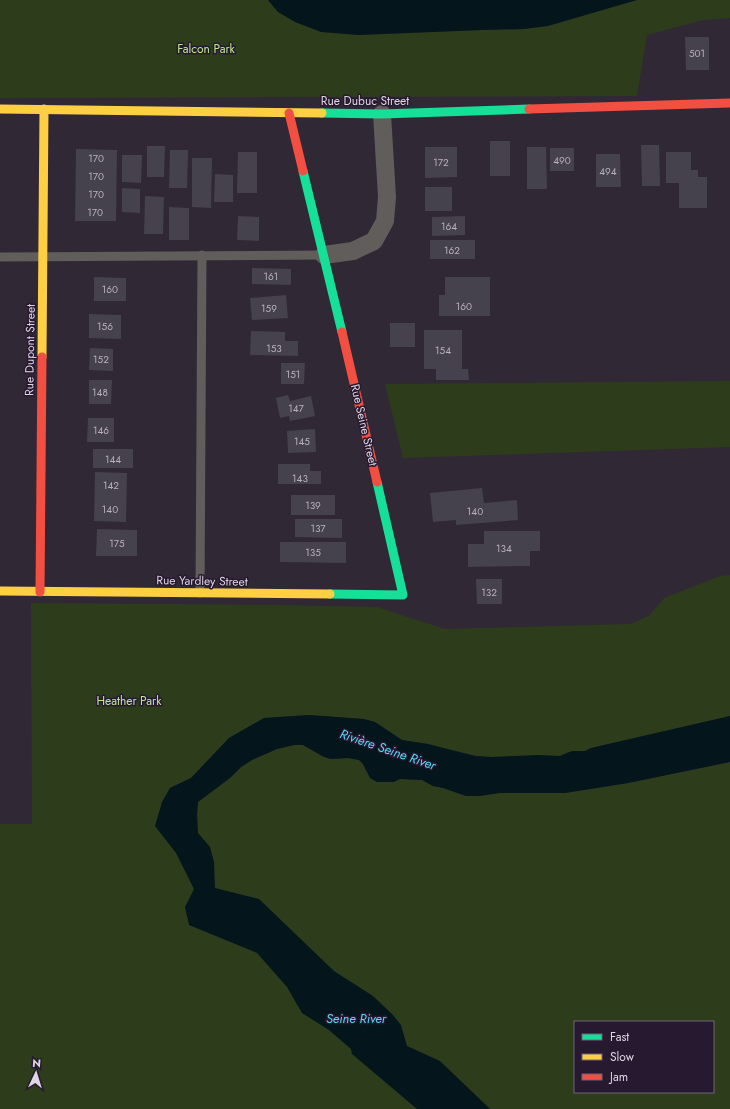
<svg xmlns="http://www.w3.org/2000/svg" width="730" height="1109" font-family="Jost,sans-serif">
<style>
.green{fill:#2d3d1c;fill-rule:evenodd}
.water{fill:#04151c}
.building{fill:#45414d}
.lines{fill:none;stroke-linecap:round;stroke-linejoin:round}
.lane{stroke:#605d5b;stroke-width:9}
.street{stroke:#605d5b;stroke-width:18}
.fast{stroke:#16e098;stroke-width:9}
.slow{stroke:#ffcf43;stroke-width:9}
.jam{stroke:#f24e42;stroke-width:9}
.labels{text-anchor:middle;stroke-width:3;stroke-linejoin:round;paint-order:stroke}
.number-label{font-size:10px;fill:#b8b0bf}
.park-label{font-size:12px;fill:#bee992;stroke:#271930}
.street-label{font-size:12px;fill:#ded5e5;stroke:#271930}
.water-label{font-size:13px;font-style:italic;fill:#54d9f6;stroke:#271930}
</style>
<rect width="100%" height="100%" fill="#302835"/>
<g class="green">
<path d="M0,0H268L278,12L358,35L482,30L524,29L637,0H730V18L703,20L647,35L637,96L0,98Z"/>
<path d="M730,381V447L403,458L385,384Z"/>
<path d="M730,575V716L591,748L585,751H581L565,753L560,756L484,757L444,749L428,744L402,740L375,722L364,719L309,715L264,718L229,738L191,778L170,788L156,823H198L197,815L198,802L230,778L241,767L252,760L277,749L294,745H303L324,757L331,759L348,758L359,760L363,764L366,771L377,782H394L399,779L422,780L433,786L443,788L466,796H480L499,793H565L628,783L730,762V1109H490L463,1083L412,1104L417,1109H0V824H32L31,603L278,605L377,607L445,629L631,624L650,615L664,598L720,576ZM575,1022H713V1092H575Z"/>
</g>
<g class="water">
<path d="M268,0H637L548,26L524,29L482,30L358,35L321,32L295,22L278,12Z"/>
<path d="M309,715L364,719L375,722L402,740L428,744L475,756L492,757L538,755L560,756L572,751H585L591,748L730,716V762L628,783L565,793H499L480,796H466L443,788L433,786L422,780L400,779L394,782H377L370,778L363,764L359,760L348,758L331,759L324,757L303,745H294L277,749L252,760L241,767L230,778L198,802L197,815L198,833L210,847L214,862L215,888L259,899L334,971L373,996L392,1014L401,1025L407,1046L440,1061L490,1109H417L352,1054L351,1049L329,1030L302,1013L287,987L257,953L189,925L185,907L194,889L176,853L155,826L162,802L170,788L191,778L229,738L264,718Z"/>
</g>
<g class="building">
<path d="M685,37H709V70H686Z"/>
<rect x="490" y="141" width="20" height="35"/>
<path d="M641,145H659L660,186H642Z"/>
<path d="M147,146H165L164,177H147Z"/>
<path d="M425,147H457V177L425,178Z"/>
<path d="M527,147H546L547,189H527Z"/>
<rect x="550" y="148" width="24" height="23"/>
<path d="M76,149L117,150L116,221H75Z"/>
<path d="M170,150H188L187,188H169Z"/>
<path d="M238,152H257V193H237Z"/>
<path d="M666,152H691V170H698V177H707V208H679V183H666Z"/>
<path d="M596,154H620L621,187H596Z"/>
<path d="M122,155H142L141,183L122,182Z"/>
<path d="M192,158H212L211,208L192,207Z"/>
<path d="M215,174L233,175V202H214Z"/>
<rect x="425" y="187" width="27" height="24"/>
<path d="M122,188L140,189V213L122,212Z"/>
<path d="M145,196L164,197L163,234H144Z"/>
<path d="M169,207L189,208V240H169Z"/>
<path d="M238,216L259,217V241L237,240Z"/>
<path d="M465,216V235L432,236V217Z"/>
<rect x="430" y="240" width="45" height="19"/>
<path d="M252,268L291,269V285L252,284Z"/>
<path d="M94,277L126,278V301H94Z"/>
<path d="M445,277H490V316H439V295H445Z"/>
<path d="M286,295L288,318L252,320L250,298Z"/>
<path d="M89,314L121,315V339L89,338Z"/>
<rect x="390" y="323" width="25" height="24"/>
<path d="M424,330H462V369H468L469,380H436V369H424Z"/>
<path d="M251,331L285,332V341H298V356L250,355Z"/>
<path d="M90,348L113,349V371L89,370Z"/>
<path d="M281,363H305L304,384H281Z"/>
<path d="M89,380H112L111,404H89Z"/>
<path d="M288,395L290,401L311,396L315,416L290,421L289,416L280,418L276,398Z"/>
<path d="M88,418H114V442H87Z"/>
<path d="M315,429L316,452L288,453L287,431Z"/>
<rect x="93" y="449" width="40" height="19"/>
<path d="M278,464H310V471H321V484H278Z"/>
<path d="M95,472L127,473L126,522L94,521Z"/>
<path d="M482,488L484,503L517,500L518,520L456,525V520L433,522L430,493Z"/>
<rect x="291" y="495" width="44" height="20"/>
<path d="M295,519H342V538L295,537Z"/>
<path d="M97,529L137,530V556H96Z"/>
<path d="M484,531H540V551H530V566L468,567V544H484Z"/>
<path d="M280,542H346V563L280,562Z"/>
<path d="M476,579H502V604H477Z"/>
</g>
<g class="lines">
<g class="lane">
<path d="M0,257L324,255"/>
<path d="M200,593L202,255"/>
</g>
<path class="street" d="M324,255L353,251L374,241L385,221L387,197L382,114"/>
<g class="fast">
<path d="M322,113L382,114L529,109"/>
<path d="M303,171L342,332"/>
<path d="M330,594L403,595L377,482"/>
</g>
<g class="slow">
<path d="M0,109L322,113"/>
<path d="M42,357L44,109"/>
<path d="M0,591L330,594"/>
</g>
<g class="jam">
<path d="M529,109L730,103"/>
<path d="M289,113L303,171"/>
<path d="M342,332L377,482"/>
<path d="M40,592L42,357"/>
</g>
</g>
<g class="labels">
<g class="number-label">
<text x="697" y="57">501</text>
<text x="96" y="162">170</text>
<text x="562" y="164">490</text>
<text x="441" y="166">172</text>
<text x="608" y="175">494</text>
<text x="96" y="180">170</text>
<text x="96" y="198">170</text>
<text x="95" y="216">170</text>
<text x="449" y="230">164</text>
<text x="452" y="254">162</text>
<text x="271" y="280">161</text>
<text x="110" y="293">160</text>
<text x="464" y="310">160</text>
<text x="269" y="312">159</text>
<text x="105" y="330">156</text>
<text x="274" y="352">153</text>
<text x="443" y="354">154</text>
<text x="101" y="363">152</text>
<text x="293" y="378">151</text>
<text x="100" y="396">148</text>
<text x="296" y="412">147</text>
<text x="101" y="434">146</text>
<text x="302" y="445">145</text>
<text x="113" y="463">144</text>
<text x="300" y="482">143</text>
<text x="111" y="489">142</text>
<text x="313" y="509">139</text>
<text x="110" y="513">140</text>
<text x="475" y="515">140</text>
<text x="318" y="532">137</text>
<text x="117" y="547">175</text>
<text x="504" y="552">134</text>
<text x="313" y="556">135</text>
<text x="489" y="596">132</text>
</g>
<g class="park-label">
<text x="206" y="53">Falcon Park</text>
<text x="129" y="705">Heather Park</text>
</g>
<g class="street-label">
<text x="365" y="105">Rue Dubuc Street</text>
<text transform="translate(30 350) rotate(-89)" y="4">Rue Dupont Street</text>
<text transform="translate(364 425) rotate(77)" y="4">Rue Seine Street</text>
<text transform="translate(202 581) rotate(1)" y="4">Rue Yardley Street</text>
</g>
<g class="water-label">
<text transform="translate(388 749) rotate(19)" y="5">Rivière Seine River</text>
<text x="356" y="1023">Seine River</text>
</g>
</g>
<rect x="574" y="1021" width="140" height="72" fill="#271930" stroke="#706478"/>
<rect x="582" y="1034" width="20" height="6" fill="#16e098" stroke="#706478"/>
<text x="610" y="1041" font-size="12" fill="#ded5e5">Fast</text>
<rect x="582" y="1054" width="20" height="6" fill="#ffcf43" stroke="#706478"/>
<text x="610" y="1061" font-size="12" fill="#ded5e5">Slow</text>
<rect x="582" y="1074" width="20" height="6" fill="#f24e42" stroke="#706478"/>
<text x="610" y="1081" font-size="12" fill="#ded5e5">Jam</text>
<g transform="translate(36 1073) rotate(4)" stroke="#271930" stroke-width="3" paint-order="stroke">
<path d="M0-3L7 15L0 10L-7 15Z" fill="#ded5e5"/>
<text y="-6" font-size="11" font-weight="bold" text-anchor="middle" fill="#ded5e5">N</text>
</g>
</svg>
